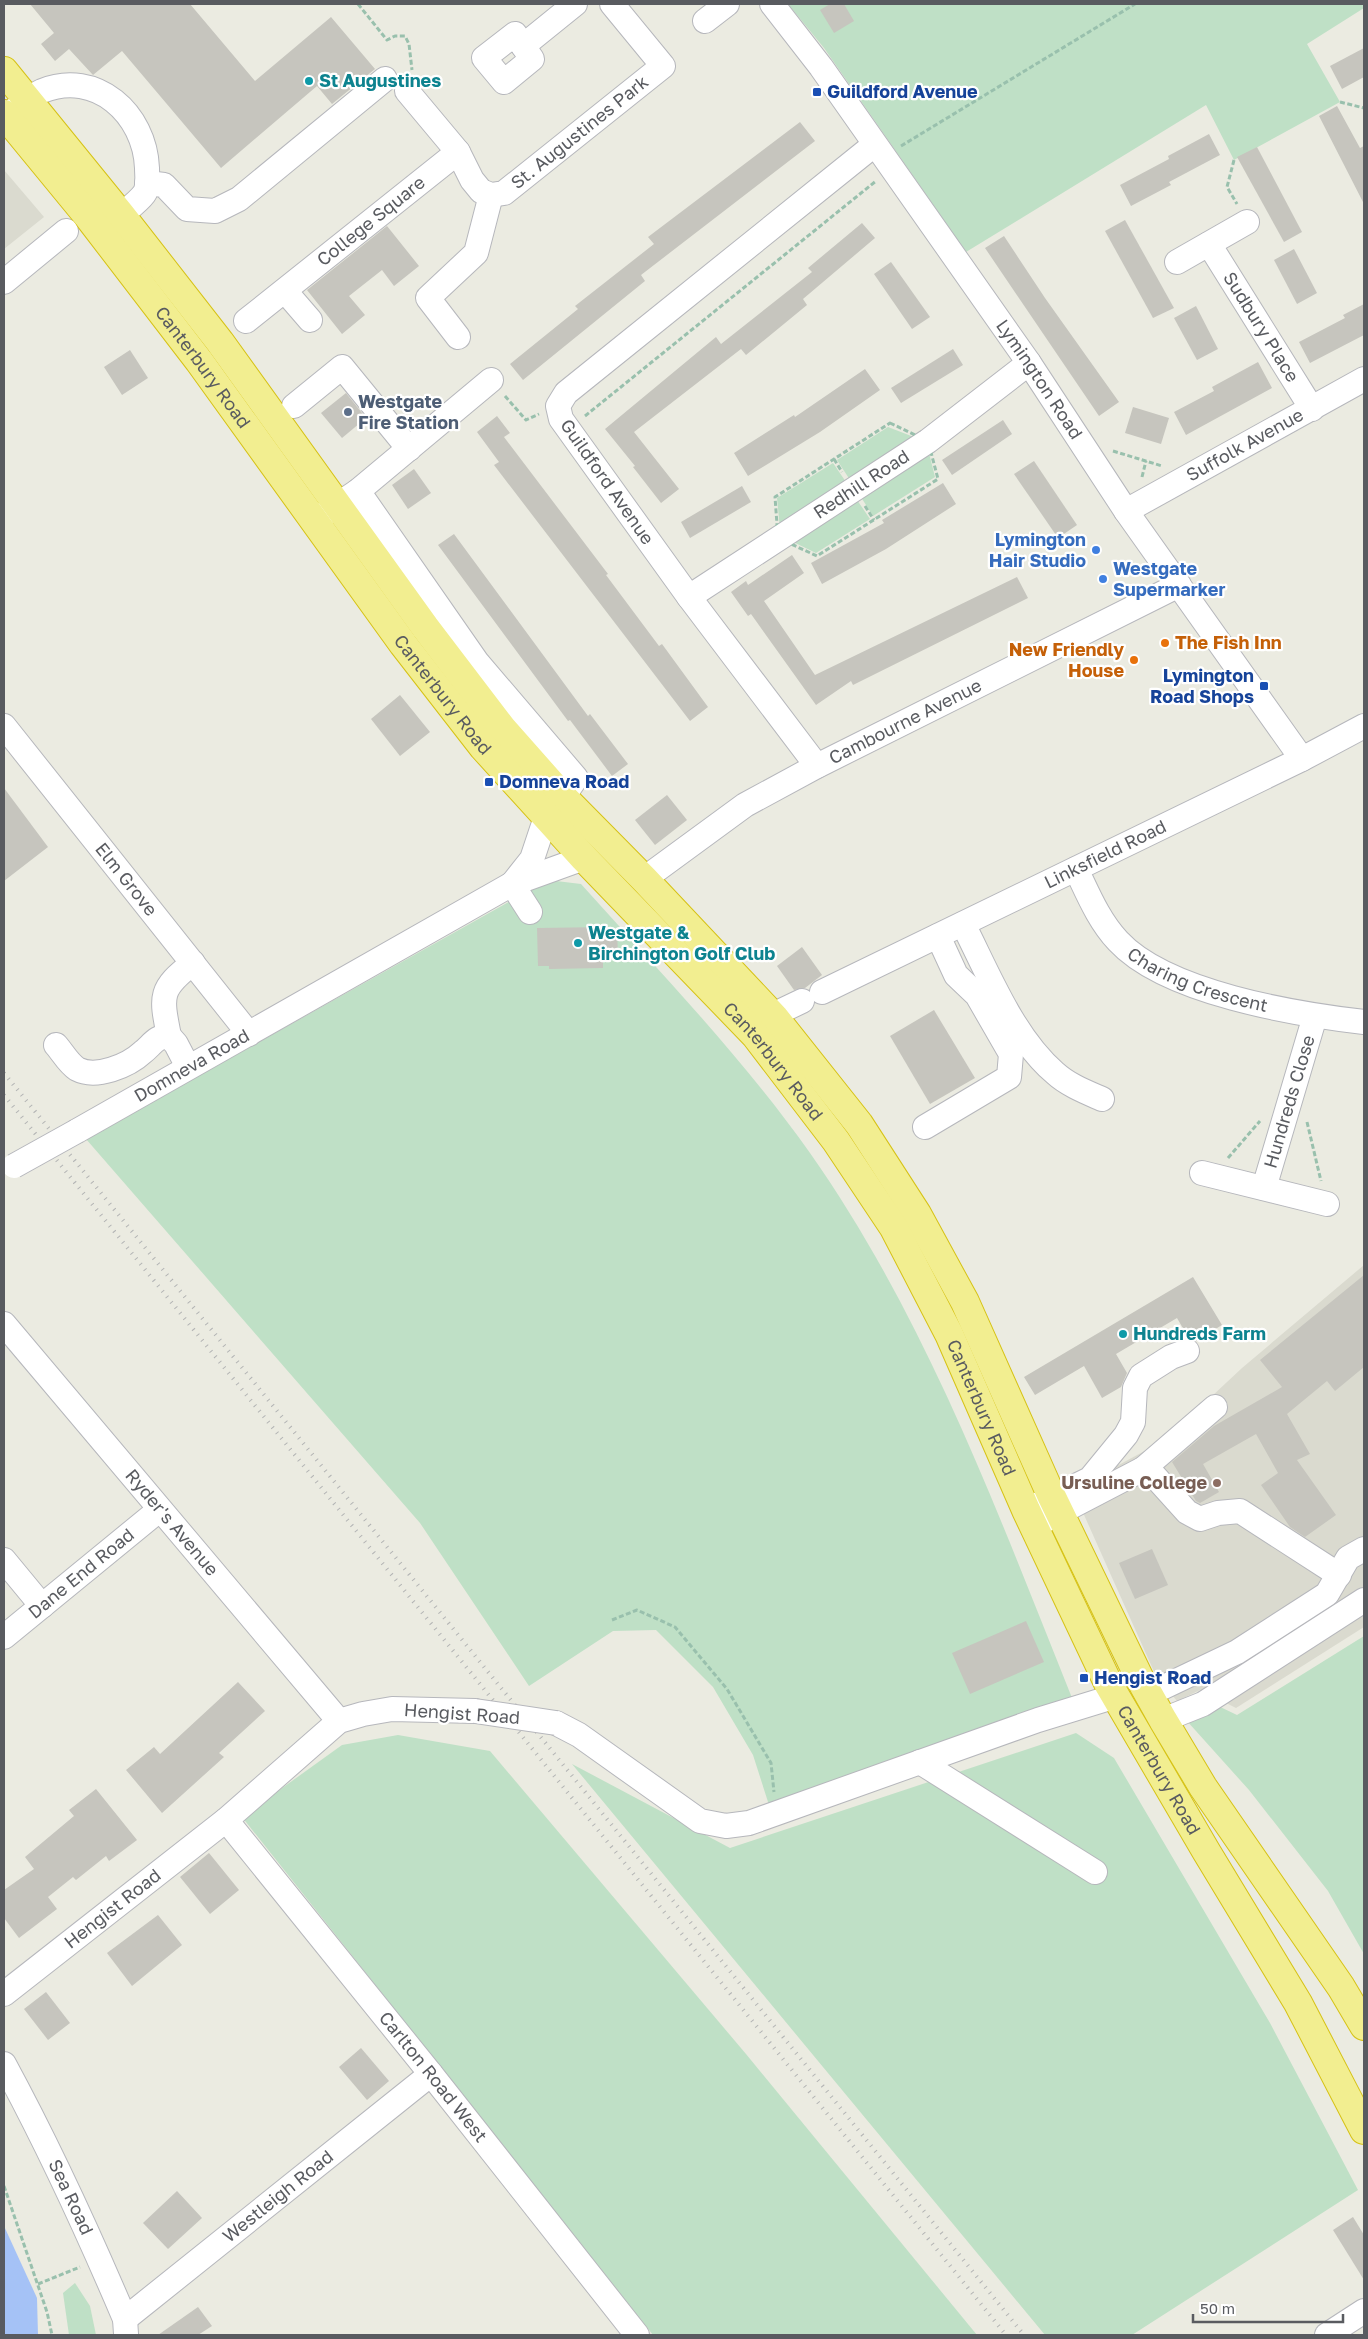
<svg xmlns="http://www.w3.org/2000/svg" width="1368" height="2339" font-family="'Golos Text',sans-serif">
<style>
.education{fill:#dadacf}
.green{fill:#bfe0c6}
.water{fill:#a5c2f6}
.building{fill:#c6c5be}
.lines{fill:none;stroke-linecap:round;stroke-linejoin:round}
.minor-casing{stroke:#b6b7bc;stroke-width:26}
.highway-casing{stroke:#d6c215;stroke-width:30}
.path{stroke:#99c0ad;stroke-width:3;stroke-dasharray:5 2.5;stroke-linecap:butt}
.minor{stroke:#fff;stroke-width:24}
.highway{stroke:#f2ee90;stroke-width:28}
.rail{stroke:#b3b4b4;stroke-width:4;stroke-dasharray:1 6;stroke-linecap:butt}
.minor-bridge-casing{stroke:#b6b7bc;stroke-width:26;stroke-linecap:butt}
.minor-bridge{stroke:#fff;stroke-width:24}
.culture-dot{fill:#0f9aa8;stroke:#fff;stroke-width:2}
.transit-dot{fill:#1a4fb4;stroke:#fff;stroke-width:2}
.service-dot{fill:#5c6f8a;stroke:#fff;stroke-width:2}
.shop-dot{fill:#3f7fe0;stroke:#fff;stroke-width:2}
.food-dot{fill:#e8710a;stroke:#fff;stroke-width:2}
.education-dot{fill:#8d6e63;stroke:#fff;stroke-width:2}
.labels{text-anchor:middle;stroke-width:4.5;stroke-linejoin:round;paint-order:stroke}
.culture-label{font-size:18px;font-weight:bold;fill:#0d838f;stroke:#fff;text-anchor:start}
.transit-label{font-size:18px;font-weight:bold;fill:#164399;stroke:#fff;text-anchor:start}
.street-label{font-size:18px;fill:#595b60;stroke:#fff}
.service-label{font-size:18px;font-weight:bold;fill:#4e5e75;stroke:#fff;text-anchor:start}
.shop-label{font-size:18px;font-weight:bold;fill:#366cbe;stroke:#fff;text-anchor:end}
.food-label{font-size:18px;font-weight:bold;fill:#c56008;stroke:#fff;text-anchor:start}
.education-label{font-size:18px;font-weight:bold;fill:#785e54;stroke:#fff;text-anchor:end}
</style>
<rect width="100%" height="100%" fill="#ebebe1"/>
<g class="education">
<path d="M4,170L44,217L4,249Z"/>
<path d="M1364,1265V1627L1236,1708L1200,1690L1177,1701L1156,1676L1068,1479L1113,1468L1165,1440L1242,1368Z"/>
</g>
<g class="green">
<path d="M788,4H1364V8L1307,44L1340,102L1234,160L1206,105L966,252L824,48Z"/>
<path d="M888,427L919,439L852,483L837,460Z"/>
<path d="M928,449L935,477L873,516L859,494Z"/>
<path d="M833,463L848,485L780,529L777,498Z"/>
<path d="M855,497L870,519L816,553L789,540Z"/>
<path d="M548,880L581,884C659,971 742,1057 810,1153C928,1321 998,1514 1074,1703L769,1805L753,1755L713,1687L656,1630L613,1631L529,1686L420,1523L86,1139Z"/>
<path d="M1364,1636V1954L1328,1891L1249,1790L1187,1721L1216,1705L1237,1715Z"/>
<path d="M1076,1733L1114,1758L1270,2023L1358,2190L1132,2335H1045L572,1764L730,1848Z"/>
<path d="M398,1735L490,1751L746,2054L977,2335H653L242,1817L342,1745Z"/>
<path d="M75,2283L90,2306L96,2335H69L63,2293Z"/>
</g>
<path class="water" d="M4,2226L37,2298L38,2335H4Z"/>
<g class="building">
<path d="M30,4H190L255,81L331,17L375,69L332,104L317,86L221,168L122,51L93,75L69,49L55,61L41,44L54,33Z"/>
<path d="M830,4H844L854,21L834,33L820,10Z"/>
<path d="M1364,48V77L1342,89L1330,66Z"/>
<path d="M1337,106L1360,148L1364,146V204L1319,116Z"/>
<path d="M800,122L815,141L641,275L645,281L523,380L510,364L578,309L575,306L654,244L648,237Z"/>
<path d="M1209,134L1220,155L1169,182L1171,185L1131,206L1120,185L1169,159L1168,156Z"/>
<path d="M1257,147L1302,232L1284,242L1237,157Z"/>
<path d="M1125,220L1174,308L1153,318L1105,231Z"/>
<path d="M862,223L875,238L803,299L807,305L746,355L741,349L634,432L679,489L661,503L633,467L635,466L605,429L716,337L721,344L812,272L808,268Z"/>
<path d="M387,226L419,266L394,286L382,270L349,296L365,315L342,334L307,290Z"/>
<path d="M1004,236L1045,298L1119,402L1099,416L985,248Z"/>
<path d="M1294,249L1317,293L1297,304L1274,260Z"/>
<path d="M891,262L930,317L912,329L874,274Z"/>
<path d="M1364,304V335L1310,363L1299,342L1345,318L1343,315Z"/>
<path d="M1196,306L1218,349L1197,360L1174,318Z"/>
<path d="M953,349L963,365L901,403L891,388Z"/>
<path d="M130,350L148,378L122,395L104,367Z"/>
<path d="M1258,362L1272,388L1186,435L1174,412L1214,391L1212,387Z"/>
<path d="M865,369L880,390L820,432L748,476L734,453L794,415L795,417Z"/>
<path d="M346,393L366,418L342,438L321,413Z"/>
<path d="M1133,407L1169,418L1161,444L1125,433Z"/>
<path d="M497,416L510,433L504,437L608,574L606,575L659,646L662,644L708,707L690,721L494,465L499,462L477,432Z"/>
<path d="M1003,420L1012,434L952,475L942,460Z"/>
<path d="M1034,461L1077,525L1058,538L1014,474Z"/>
<path d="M414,469L431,493L408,509L392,485Z"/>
<path d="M943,483L956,504L886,549L822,584L811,563L884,523L882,520Z"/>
<path d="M742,486L751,502L690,538L681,522Z"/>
<path d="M454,534L588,716L590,714L628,764L612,776L570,720L568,721L438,545Z"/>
<path d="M792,555L804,573L764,601L815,675L1017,577L1028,598L853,685L851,681L816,705L751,614L748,616L731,592L746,581L748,585Z"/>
<path d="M400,695L430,732L400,756L371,719Z"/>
<path d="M4,788L48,847L4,881Z"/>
<path d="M667,795L687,820L655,845L635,820Z"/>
<path d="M606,927V933L617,932L618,954L603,956V968L549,969V966H538L537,928Z"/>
<path d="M802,947L822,975L805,988L794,990L777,966Z"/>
<path d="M934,1010L975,1078L930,1104L890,1036Z"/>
<path d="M1364,1275V1367L1335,1391L1327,1381L1287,1414L1310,1454L1297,1460L1336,1515L1305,1537L1290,1527L1261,1485L1278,1473L1256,1434L1203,1464L1219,1492L1200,1503L1196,1501L1172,1462L1214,1426L1282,1387L1260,1360Z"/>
<path d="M1193,1277L1222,1325L1196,1341L1188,1337L1177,1318L1116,1354L1127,1373L1121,1387L1102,1398L1084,1366L1035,1395L1024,1377Z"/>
<path d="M1152,1549L1168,1585L1135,1599L1119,1563Z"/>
<path d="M1026,1621L1044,1662L970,1694L952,1653Z"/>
<path d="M238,1682L265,1711L219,1753L224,1757L162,1813L126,1770L154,1747L160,1754Z"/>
<path d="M96,1789L137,1840L109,1861L106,1856L76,1880L73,1877L48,1897L57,1909L19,1938L4,1918V1890L34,1869L25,1857L74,1816L69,1810Z"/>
<path d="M209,1853L239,1890L210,1914L180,1877Z"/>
<path d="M158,1915L182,1945L132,1986L107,1953Z"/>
<path d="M46,1992L70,2023L48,2040L24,2009Z"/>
<path d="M361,2048L389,2081L367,2100L339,2067Z"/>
<path d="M177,2191L202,2218L168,2249L143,2223Z"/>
<path d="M1353,2217L1364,2235V2280L1333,2230Z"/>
<path d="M198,2307L212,2326L198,2335H158Z"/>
</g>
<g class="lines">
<defs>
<g id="minor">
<path id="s1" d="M772,4L821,67L1029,363L1126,511L1302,759"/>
<path d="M705,21L727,4"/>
<path d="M515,34L532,59L504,82L484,58Z"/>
<path d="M523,46L575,4"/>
<path id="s2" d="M407,91L458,152L472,180L481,191L491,195L504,193L663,66L612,4"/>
<path d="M13,111C22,104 31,96 42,91C96,69 145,114 147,168C147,176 149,187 144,194C138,202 128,209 121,215"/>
<path d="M147,183L164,185L187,209L215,211L239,199L385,79"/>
<path id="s3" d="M1209,244L1312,409"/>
<path d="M1177,262L1247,222"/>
<path d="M4,282L66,231"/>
<path d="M285,291L310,320"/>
<path id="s4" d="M246,321L458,152"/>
<path d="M458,337L428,298L476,253L491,195"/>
<path d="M294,406L342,367L409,449"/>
<path d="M358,491L477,662L576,778L563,797"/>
<path id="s5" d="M1126,511L1364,379"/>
<path d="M315,520L358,491L491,380"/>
<path id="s6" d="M689,597L928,441L1029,363"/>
<path id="s7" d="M4,726L249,1034"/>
<path d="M817,766L689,597L561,419L558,406L566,393L874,145"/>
<path id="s8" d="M1076,869C1088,894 1099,921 1118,941C1166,993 1295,1014 1364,1022"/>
<path id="s9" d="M644,879L745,805L817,766L1179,585"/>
<path d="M513,883L532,859L546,817"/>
<path d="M512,884L530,912"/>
<path d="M963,924C988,973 1013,1037 1055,1073C1068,1085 1086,1092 1102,1099"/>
<path id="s10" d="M822,992L1302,759L1364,726"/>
<path d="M774,1017L781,1011L802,1001"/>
<path d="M169,1036C161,996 159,989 193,963"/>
<path d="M56,1045C63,1053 68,1063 77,1069C96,1079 128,1066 143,1052C152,1045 156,1036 169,1036L176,1044L188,1067"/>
<path d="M925,1127L1009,1077L1011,1054L977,995L956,975L938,936"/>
<path id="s11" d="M77,1131L512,884L584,858"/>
<path d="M1202,1173L1327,1204"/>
<path id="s12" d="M1264,1188L1315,1016"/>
<path id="s13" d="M4,1324L339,1721"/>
<path d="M1143,1469L1150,1471L1187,1512L1200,1519L1218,1513L1240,1511L1339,1575"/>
<path d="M1035,1506L1090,1479L1126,1435L1133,1422L1135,1388L1141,1376L1171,1357L1187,1351"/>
<path d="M1034,1526L1143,1469L1215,1407"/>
<path d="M4,1560L42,1606"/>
<path id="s14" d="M4,1637L159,1510"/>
<path d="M1149,1694L1237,1652L1327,1594L1348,1558L1364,1549"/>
<path d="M1163,1720L1203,1704L1364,1600"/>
<path d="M556,1723L579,1735L700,1821L726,1826L749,1823L1038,1720L1116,1696"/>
<path d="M920,1762L1095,1872"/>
<path id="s15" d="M226,1820L431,2074L637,2335"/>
<path id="s16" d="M4,1994L226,1820L339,1721L363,1714L392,1709L475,1711"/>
<path id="s17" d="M4,2064C49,2147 88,2232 125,2319L126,2334"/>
<path id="s18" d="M125,2319L431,2074"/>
<path d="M1327,2335L1364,2311"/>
</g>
<g id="highway">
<path d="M4,71L121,215L220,342L425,627L502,728L563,797L644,879L774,1017L859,1124L917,1214L965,1302L1052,1497L1140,1679L1163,1720L1203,1787L1341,1987L1364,2026"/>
<path id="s19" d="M4,114L87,215L199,361L403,644L483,747L584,858L755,1035L836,1141L894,1228L949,1334L1026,1510L1109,1685L1206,1851L1298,2003L1364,2130"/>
</g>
</defs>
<use href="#minor" class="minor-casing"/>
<use href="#highway" class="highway-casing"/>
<g class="path">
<path d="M358,4L387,40L395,36H405L409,44L412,70"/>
<path d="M1340,102L1364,108"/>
<path d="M901,146L1135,4"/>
<path d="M1234,160L1227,187L1237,204"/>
<path d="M505,396L526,420L539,414"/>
<path d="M585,416L876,181"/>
<path d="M890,423L928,441L938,479L817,556L778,538L775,497Z"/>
<path d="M1113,451L1162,466"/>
<path d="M834,459L842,472"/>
<path d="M1142,477L1146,461"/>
<path d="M865,506L874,520"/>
<path d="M1307,1122L1321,1181"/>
<path d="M1228,1158L1260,1121"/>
<path d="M612,1620L637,1610L675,1627L727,1689L771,1763L774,1792"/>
<path d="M4,2186L47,2312L52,2335"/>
<path d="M38,2284L80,2267"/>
</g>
<use href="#minor" class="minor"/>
<use href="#highway" class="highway"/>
<g class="rail">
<path d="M4,1073L1024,2335"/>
<path d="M4,1095L1006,2335"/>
</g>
<defs>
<g id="minor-bridge">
<path d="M14,1166L77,1131"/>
<path d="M475,1711L556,1723"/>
</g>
</defs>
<use href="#minor-bridge" class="minor-bridge-casing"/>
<use href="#minor-bridge" class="minor-bridge"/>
</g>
<g class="culture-dot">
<circle cx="309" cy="81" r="5"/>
<circle cx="578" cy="943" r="5"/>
<circle cx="1123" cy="1334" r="5"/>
</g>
<g class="transit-dot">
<rect x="812" y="87" width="10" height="10" rx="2.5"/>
<rect x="1259" y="681" width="10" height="10" rx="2.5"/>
<rect x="484" y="777" width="10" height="10" rx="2.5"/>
<rect x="1079" y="1673" width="10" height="10" rx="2.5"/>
</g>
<circle class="service-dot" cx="348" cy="412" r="5"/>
<g class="shop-dot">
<circle cx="1096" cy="550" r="5"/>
<circle cx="1103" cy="579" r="5"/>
</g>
<g class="food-dot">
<circle cx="1165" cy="643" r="5"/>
<circle cx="1134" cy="660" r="5"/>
</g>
<circle class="education-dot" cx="1217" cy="1483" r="5"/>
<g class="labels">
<g class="culture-label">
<text x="319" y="87">St Augustines</text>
<text x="588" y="939">Westgate &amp;<tspan x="588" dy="21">Birchington Golf Club</tspan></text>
<text x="1133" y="1340">Hundreds Farm</text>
</g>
<g class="transit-label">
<text x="827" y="98">Guildford Avenue</text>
<text x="1254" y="682" text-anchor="end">Lymington<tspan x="1254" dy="21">Road Shops</tspan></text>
<text x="499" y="788">Domneva Road</text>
<text x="1094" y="1684">Hengist Road</text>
</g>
<g class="street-label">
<text dy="6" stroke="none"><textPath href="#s2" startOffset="246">St. Augustines Park</textPath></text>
<text dy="6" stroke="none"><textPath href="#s4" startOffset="160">College Square</textPath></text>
<text dy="6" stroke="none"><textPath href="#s3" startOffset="98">Sudbury Place</textPath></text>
<text dy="6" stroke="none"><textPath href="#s19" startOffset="322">Canterbury Road</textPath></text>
<text dy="6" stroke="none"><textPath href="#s1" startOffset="461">Lymington Road</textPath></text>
<text dy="6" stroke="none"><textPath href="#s5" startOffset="136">Suffolk Avenue</textPath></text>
<text transform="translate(607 482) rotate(55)" y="6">Guildford Avenue</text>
<text dy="6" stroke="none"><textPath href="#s6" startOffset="206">Redhill Road</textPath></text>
<text dy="6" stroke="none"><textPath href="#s19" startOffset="728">Canterbury Road</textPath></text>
<text dy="6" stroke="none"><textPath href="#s9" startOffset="306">Cambourne Avenue</textPath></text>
<text dy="6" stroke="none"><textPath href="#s10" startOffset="315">Linksfield Road</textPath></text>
<text dy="6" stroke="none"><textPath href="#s7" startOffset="196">Elm Grove</textPath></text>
<text dy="6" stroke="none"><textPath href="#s8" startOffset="174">Charing Crescent</textPath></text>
<text dy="6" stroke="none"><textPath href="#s19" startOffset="1222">Canterbury Road</textPath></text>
<text dy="6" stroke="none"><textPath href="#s11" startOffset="132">Domneva Road</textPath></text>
<text dy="6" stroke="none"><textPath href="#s12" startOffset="90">Hundreds Close</textPath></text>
<text dy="6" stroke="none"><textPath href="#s19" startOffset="1628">Canterbury Road</textPath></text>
<text dy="6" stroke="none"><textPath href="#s13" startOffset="260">Ryder's Avenue</textPath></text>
<text dy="6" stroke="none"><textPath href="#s14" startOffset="100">Dane End Road</textPath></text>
<text transform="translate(462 1714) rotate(4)" y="6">Hengist Road</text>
<text dy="6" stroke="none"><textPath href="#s19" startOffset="2032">Canterbury Road</textPath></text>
<text dy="6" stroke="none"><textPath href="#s16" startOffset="138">Hengist Road</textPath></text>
<text dy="6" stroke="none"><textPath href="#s15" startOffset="330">Carlton Road West</textPath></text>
<text dy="6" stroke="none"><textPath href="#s18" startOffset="196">Westleigh Road</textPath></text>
<text dy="6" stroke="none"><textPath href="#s17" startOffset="149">Sea Road</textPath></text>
</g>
<g class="service-label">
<text x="358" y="408">Westgate<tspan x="358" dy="21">Fire Station</tspan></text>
</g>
<g class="shop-label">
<text x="1086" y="546">Lymington<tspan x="1086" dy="21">Hair Studio</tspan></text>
<text x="1113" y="575" text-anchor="start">Westgate<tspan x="1113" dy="21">Supermarker</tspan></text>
</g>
<g class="food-label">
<text x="1175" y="649">The Fish Inn</text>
<text x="1124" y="656" text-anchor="end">New Friendly<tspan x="1124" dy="21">House</tspan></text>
</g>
<g class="education-label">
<text x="1207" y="1489">Ursuline College</text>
</g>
</g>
<rect width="1368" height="2339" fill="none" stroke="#595b60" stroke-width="10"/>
<path d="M1193 2314v8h150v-8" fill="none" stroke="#595b60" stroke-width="2.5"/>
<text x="1200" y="2314" font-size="15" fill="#595b60" stroke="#ffffff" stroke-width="4" paint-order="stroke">50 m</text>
</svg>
